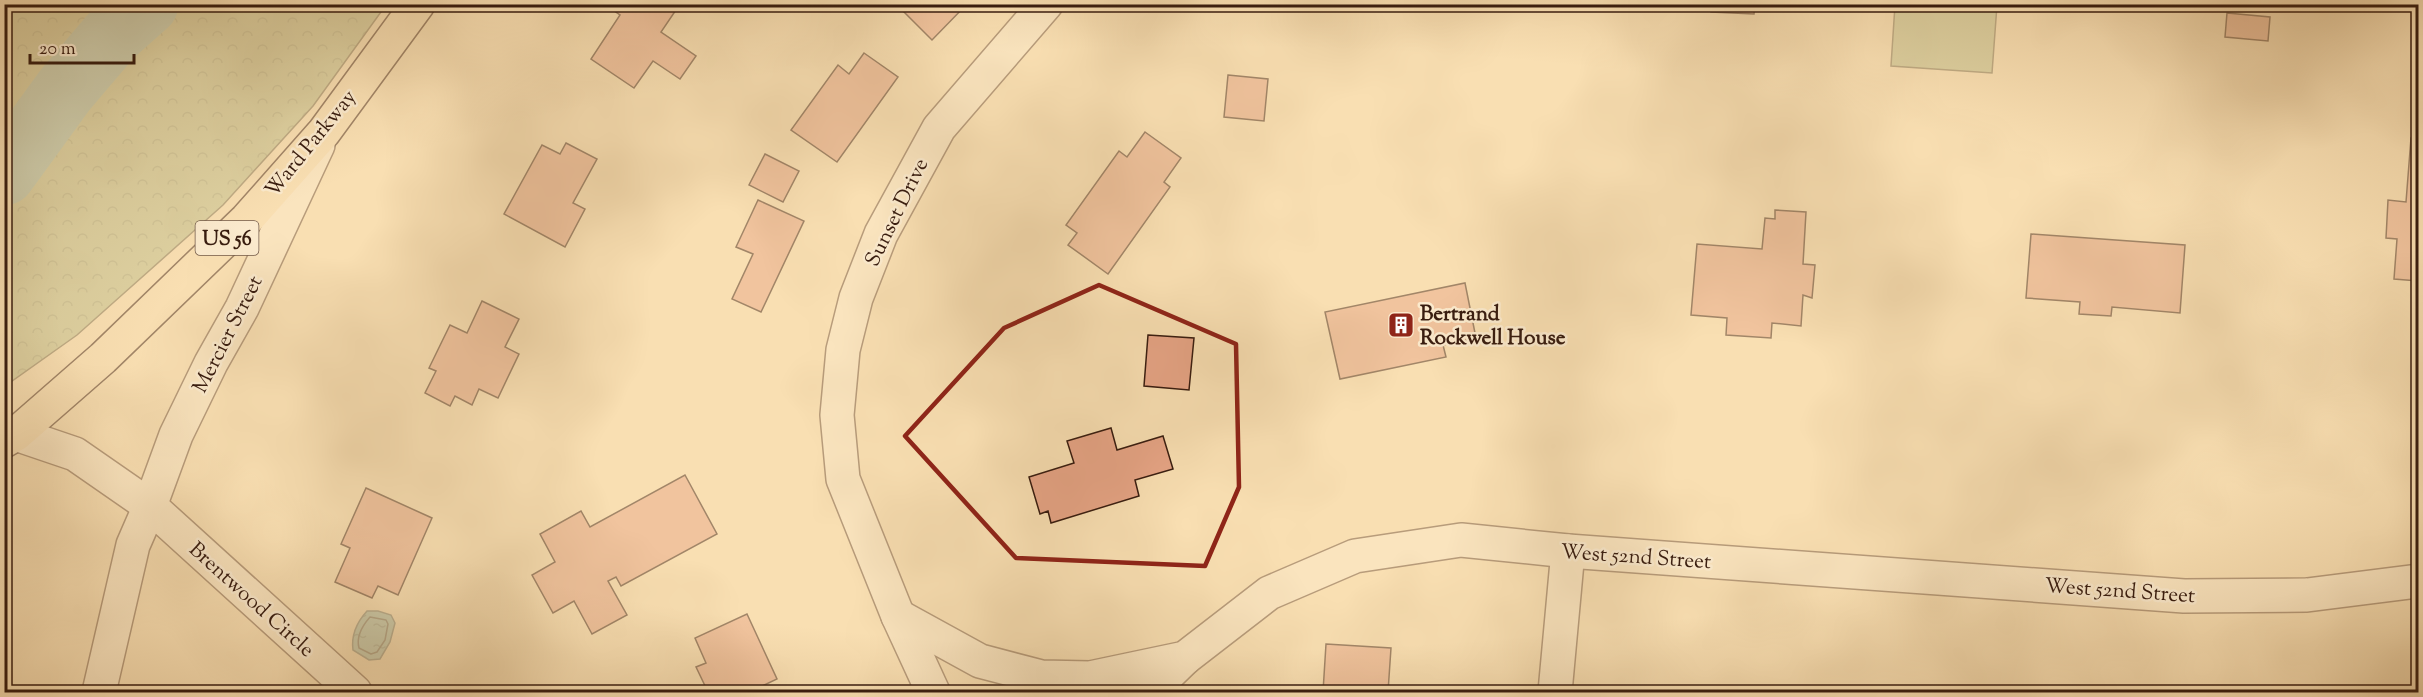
<svg xmlns="http://www.w3.org/2000/svg" width="2423" height="697" font-family="'Sorts Mill Goudy',serif">
<style>
.park{fill:url(#park-crowns);stroke:#7a6f4e;stroke-width:1.5}
.pitch{fill:#bcc28d;stroke:#7a6f4e;stroke-width:1.5}
.water{fill:url(#water-ripples);stroke:#757d6b;stroke-width:1.5}
.lines{fill:none;stroke-linecap:round;stroke-linejoin:round}
.shore{stroke:#6b6c5c;stroke-width:1.5}
.river{stroke:#9ebda9;stroke-width:63}
.building{fill:#e6a485;stroke:#381c0f;stroke-width:1.5}
.minor-casing{stroke:#684d38;stroke-width:36}
.highway-casing{stroke:#381c0f;stroke-width:36}
.minor{stroke:#fbeacd;stroke-width:33}
.highway{stroke:#f9dfb2;stroke-width:33}
.marked{fill:none;stroke:#8f2418;stroke-width:4.5;stroke-linejoin:round}
.labels{text-anchor:middle;stroke-width:5;stroke-linejoin:round;paint-order:stroke}
.shield{fill:#fbeacd;stroke:#725a48;stroke-width:1.5}
.shield-label{font-size:20px;font-weight:bold;fill:#381c0f}
.street-label{font-size:21px;fill:#381c0f;stroke:#fbeacd}
.poi-label{font-size:21px;font-weight:bold;fill:#381c0f;stroke:#fbeacd;text-anchor:start}
</style>
<defs>
<pattern id="park-crowns" width="20" height="18" patternUnits="userSpaceOnUse" patternTransform="scale(1.5)"><rect width="20" height="18" fill="#bcc28d"/><path d="M2 6a3 3 0 1 1 6 0M12 15a3 3 0 1 1 6 0" fill="none" stroke="#a2a678"/></pattern>
<pattern id="water-ripples" width="26" height="14" patternUnits="userSpaceOnUse" patternTransform="scale(1.5)"><rect width="26" height="14" fill="#9ebda9"/><path d="M2 4q2-2 4 0t4 0M15 11q2-2 4 0t4 0" fill="none" stroke="#829988"/></pattern>
</defs>
<rect width="100%" height="100%" fill="#f9dfb2"/>
<filter id="stains"><feTurbulence type="fractalNoise" baseFrequency=".00333" numOctaves="4"/><feColorMatrix values="0 0 0 0 .2 0 0 0 0 .09 0 0 0 0 .02 0 0 0 .5 -.17"/></filter>
<radialGradient id="worn" r=".72"><stop offset=".6" stop-color="#630" stop-opacity="0"/><stop offset="1" stop-color="#630" stop-opacity=".3"/></radialGradient>
<path class="park" d="M5,4L386,5L313,106L223,205L77,335L5,386Z"/>
<path class="pitch" d="M1895,5H1997L1992,73L1891,66Z"/>
<path class="water" d="M367,611H378L391,615L395,623L390,642L380,659L369,660L353,650C351,635 357,622 367,611Z"/>
<g class="lines">
<path class="shore" d="M370,617L386,620L388,624L385,640L377,652L371,654L359,648C356,637 363,625 370,617Z"/>
<path class="river" d="M4,174L65,90L111,36L147,4"/>
</g>
<g class="building">
<path d="M613,4H680L661,32L696,56L680,79L653,61L634,88L591,59L620,15L610,8Z"/>
<path d="M896,4H967L932,40Z"/>
<path d="M1711,4H1755L1754,14L1711,12Z"/>
<path d="M2227,13L2270,17L2268,41L2225,37Z"/>
<path d="M864,53L898,77L837,162L791,130L838,65L849,74Z"/>
<path d="M1228,75L1268,79L1264,121L1224,117Z"/>
<path d="M1145,132L1181,158L1164,182L1170,187L1108,274L1068,245L1077,233L1066,225L1119,151L1127,157Z"/>
<path d="M2411,138L2418,139V281L2394,279L2397,239L2386,238L2388,200L2406,202Z"/>
<path d="M566,143L597,159L573,203L585,209L565,247L504,214L542,145L560,154Z"/>
<path d="M765,154L799,171L783,202L749,185Z"/>
<path d="M758,200L804,221L761,312L732,299L753,254L736,247Z"/>
<path d="M1775,210L1806,212L1803,264L1815,265L1812,298L1803,295L1801,326L1772,323L1771,338L1726,335L1727,318L1691,315L1697,244L1762,249L1765,218L1775,219Z"/>
<path d="M2031,234L2185,245L2180,313L2112,307L2111,316L2079,314L2080,302L2026,298Z"/>
<path d="M1465,283L1476,338L1443,345L1446,357L1340,379L1325,312Z"/>
<path d="M482,301L519,319L505,347L519,354L498,398L479,389L472,405L455,396L450,406L425,393L436,371L429,368L450,325L467,333Z"/>
<path d="M1148,335L1194,338L1189,390L1144,386Z"/>
<path d="M1111,428L1117,450L1163,436L1173,469L1135,480L1139,496L1051,523L1048,511L1040,514L1029,477L1074,463L1067,441Z"/>
<path d="M685,475L717,534L621,586L616,577L608,581L627,615L592,634L574,601L553,613L532,575L555,562L540,534L581,511L590,527Z"/>
<path d="M366,488L432,518L398,595L378,586L372,598L335,582L350,548L341,544Z"/>
<path d="M747,614L777,679L760,687L763,692H708L696,667L706,663L695,638Z"/>
<path d="M1326,644L1391,648L1388,692H1323Z"/>
</g>
<g class="lines">
<defs>
<g id="minor">
<path d="M16,434L75,454L150,506L355,692"/>
<path d="M898,616L980,661L1041,677L1090,678L1185,658L1269,593L1355,556L1461,540L1568,551L2184,596L2307,595L2418,581"/>
<path d="M99,692L133,545L150,506L176,435L211,363L242,308L318,145"/>
<path d="M933,692L898,616L843,479L837,415L843,350L856,298L881,234L939,128L1046,4"/>
<path d="M1150,692L1185,658"/>
<path d="M1555,692L1568,551"/>
</g>
<path id="highway" d="M4,441L16,434L103,358L247,219L324,132L418,4"/>
</defs>
<use href="#minor" class="minor-casing"/>
<use href="#highway" class="highway-casing"/>
<use href="#minor" class="minor"/>
<use href="#highway" class="highway"/>
</g>
<path d="M0 0H2423V697H0ZM1099,285L1236,344L1239,487L1205,566L1016,558L905,436L1004,328Z" fill="#f9dfb2" fill-opacity=".55" fill-rule="evenodd"/>
<path class="marked" d="M1099,285L1236,344L1239,487L1205,566L1016,558L905,436L1004,328Z"/>
<defs>
<symbol id="building-square" viewBox="-11 -11 22 22"><rect x="-9" y="-9" width="18" height="18" rx="4" fill="#8f2418" stroke="#fbeacd"/><path d="M-4-6H4V6H1V3H-1V6H-4ZM-2.5-4.3h1.7v1.8h-1.7ZM.8-4.3h1.7v1.8H.8ZM-2.5-1h1.7V.8h-1.7ZM.8-1h1.7V.8H.8Z" fill="#fff"/></symbol>
</defs>
<g fill-rule="evenodd">
<use href="#building-square" x="1386" y="310" width="30" height="30"/>
</g>
<g class="labels">
<rect class="shield" x="195.5" y="221" width="63" height="34" rx="4.5"/>
<g class="shield-label">
<text x="227" y="245">US 56</text>
</g>
<g class="street-label">
<text transform="translate(310 143) rotate(-51)" y="7">Ward Parkway</text>
<text transform="translate(896 212) rotate(-64)" y="7">Sunset Drive</text>
<text transform="translate(227 334) rotate(-63)" y="7">Mercier Street</text>
<text transform="translate(1636 556) rotate(4)" y="7">West 52nd Street</text>
<text transform="translate(2120 590) rotate(4)" y="7">West 52nd Street</text>
<text transform="translate(252 599) rotate(42)" y="7">Brentwood Circle</text>
</g>
<g class="poi-label">
<text x="1420" y="320">Bertrand<tspan x="1420" dy="24">Rockwell House</tspan></text>
</g>
</g>
<rect width="2423" height="697" fill="none" stroke="#f9dfb2" stroke-width="24"/>
<rect x="6" y="6" width="2411" height="685" fill="none" stroke="#381c0f" stroke-width="3"/>
<rect x="12" y="12" width="2399" height="673" fill="none" stroke="#381c0f" stroke-width="1.5"/>
<path d="M30 54v9h104v-9" fill="none" stroke="#381c0f" stroke-width="3"/>
<text x="39" y="54" font-size="18" fill="#381c0f" stroke="#fbeacd" stroke-width="4.5" paint-order="stroke">20 m</text>
<rect width="100%" height="100%" filter="url(#stains)"/>
<rect width="100%" height="100%" fill="url(#worn)"/>
</svg>
